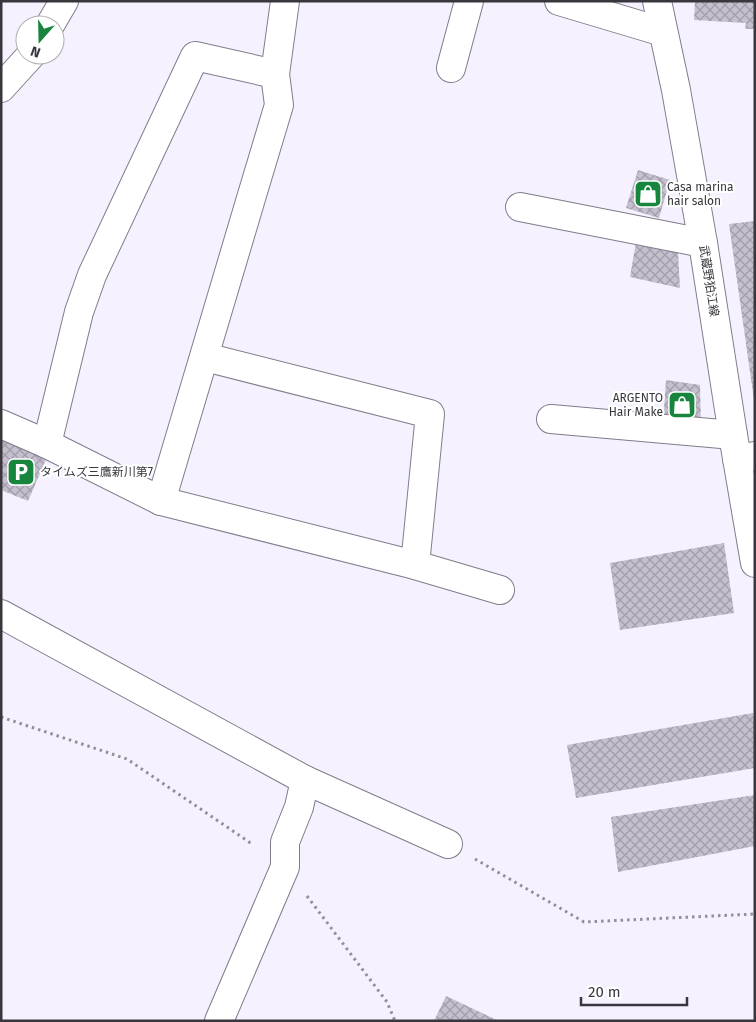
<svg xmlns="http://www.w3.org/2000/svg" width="756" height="1022" font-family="'Fira Sans','Noto Sans JP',sans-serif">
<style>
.building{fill:url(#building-cross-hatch)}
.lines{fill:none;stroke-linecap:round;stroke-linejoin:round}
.minor-casing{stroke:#817c8a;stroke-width:30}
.major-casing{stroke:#817c8a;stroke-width:30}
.path{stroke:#928f98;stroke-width:3;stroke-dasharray:2.5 4;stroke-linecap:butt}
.minor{stroke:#fff;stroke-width:28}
.major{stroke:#fff;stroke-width:28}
.labels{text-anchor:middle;stroke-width:4;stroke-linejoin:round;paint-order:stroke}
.poi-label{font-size:12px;fill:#39373d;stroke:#fff;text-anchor:start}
.street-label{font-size:12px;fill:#39373d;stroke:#fff}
</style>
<defs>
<pattern id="building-cross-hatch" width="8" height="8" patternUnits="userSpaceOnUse" patternTransform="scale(1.25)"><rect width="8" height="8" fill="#c5c0cf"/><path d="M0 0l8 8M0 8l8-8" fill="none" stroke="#a19da9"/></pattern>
</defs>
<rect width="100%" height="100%" fill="#f5f1fe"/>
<g class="building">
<path d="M695,1H755V29H745L746,23L694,20Z"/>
<path d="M638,170L670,180L659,218L626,208Z"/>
<path d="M755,221V400H754L729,224Z"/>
<path d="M636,242L678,253L680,288L630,277Z"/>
<path d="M666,380L700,385L701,428L663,425Z"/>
<path d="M1,435L48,455L28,501L1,490Z"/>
<path d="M724,543L734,613L620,630L610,563Z"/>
<path d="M753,713L755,726V768L576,798L567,745Z"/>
<path d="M755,795V846L618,872L611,817Z"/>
<path d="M446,996L499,1021H434Z"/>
</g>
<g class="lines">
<defs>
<g id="minor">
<path d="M559,1L663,32"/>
<path d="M50,25L64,1"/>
<path d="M451,68L469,1"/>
<path d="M1,88L31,55"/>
<path d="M520,207L703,243"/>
<path d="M205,357L430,414L415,565"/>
<path d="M551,419L733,435"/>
<path d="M1,424L47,444L161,501L415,565L500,590"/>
<path d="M47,444L79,312L92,275L195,56L275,74"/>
<path d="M737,459L755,456"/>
<path d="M161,501C201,370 239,237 279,105L275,74L285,1"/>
<path d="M1,614L305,780L448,844"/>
<path d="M219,1021L285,867V842L299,807L305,780"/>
</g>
<path id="major" d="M657,1L676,90L703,243L733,435L755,563"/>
</defs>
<use href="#minor" class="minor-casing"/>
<use href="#major" class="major-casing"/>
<g class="path">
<path d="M1,717L127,759L252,844"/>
<path d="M475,859L584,922L755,914"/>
<path d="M307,896L387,1002L395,1021"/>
</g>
<use href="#minor" class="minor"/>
<use href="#major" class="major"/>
</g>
<defs>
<symbol id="shop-square" viewBox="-11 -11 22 22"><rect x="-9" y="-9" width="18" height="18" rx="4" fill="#17853d" stroke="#fff"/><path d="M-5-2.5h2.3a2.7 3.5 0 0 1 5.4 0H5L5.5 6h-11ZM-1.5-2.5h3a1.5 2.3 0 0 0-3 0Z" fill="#fff"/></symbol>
<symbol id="parking-square" viewBox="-11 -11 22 22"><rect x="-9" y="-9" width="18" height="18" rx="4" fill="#17853d" stroke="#fff"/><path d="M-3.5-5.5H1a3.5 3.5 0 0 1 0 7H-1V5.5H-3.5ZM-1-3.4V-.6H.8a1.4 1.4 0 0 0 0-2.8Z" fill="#fff"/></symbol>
</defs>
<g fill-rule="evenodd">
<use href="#shop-square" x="632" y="178" width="32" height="32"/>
<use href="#shop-square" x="666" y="389" width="32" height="32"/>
<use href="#parking-square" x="5" y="456" width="32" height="32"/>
</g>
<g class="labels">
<g class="poi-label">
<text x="667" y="191">Casa marina<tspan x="667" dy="14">hair salon</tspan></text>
<text x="663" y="402" text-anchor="end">ARGENTO<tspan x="663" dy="14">Hair Make</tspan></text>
<text x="40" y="476">タイムズ三鷹新川第7</text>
</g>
<g class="street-label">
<text transform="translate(709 281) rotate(81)" y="4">武蔵野狛江線</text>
</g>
</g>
<rect width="756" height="1022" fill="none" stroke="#39373d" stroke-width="5"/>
<g transform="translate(40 40) rotate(200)"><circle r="24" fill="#ffffff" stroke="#b0afb1"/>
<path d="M0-4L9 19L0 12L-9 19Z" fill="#17853d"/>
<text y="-8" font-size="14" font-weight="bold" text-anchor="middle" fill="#39373d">N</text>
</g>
<path d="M581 997v8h106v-8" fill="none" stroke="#39373d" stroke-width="2.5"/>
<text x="588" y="997" font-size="15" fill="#39373d" stroke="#ffffff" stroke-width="4" paint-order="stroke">20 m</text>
</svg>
